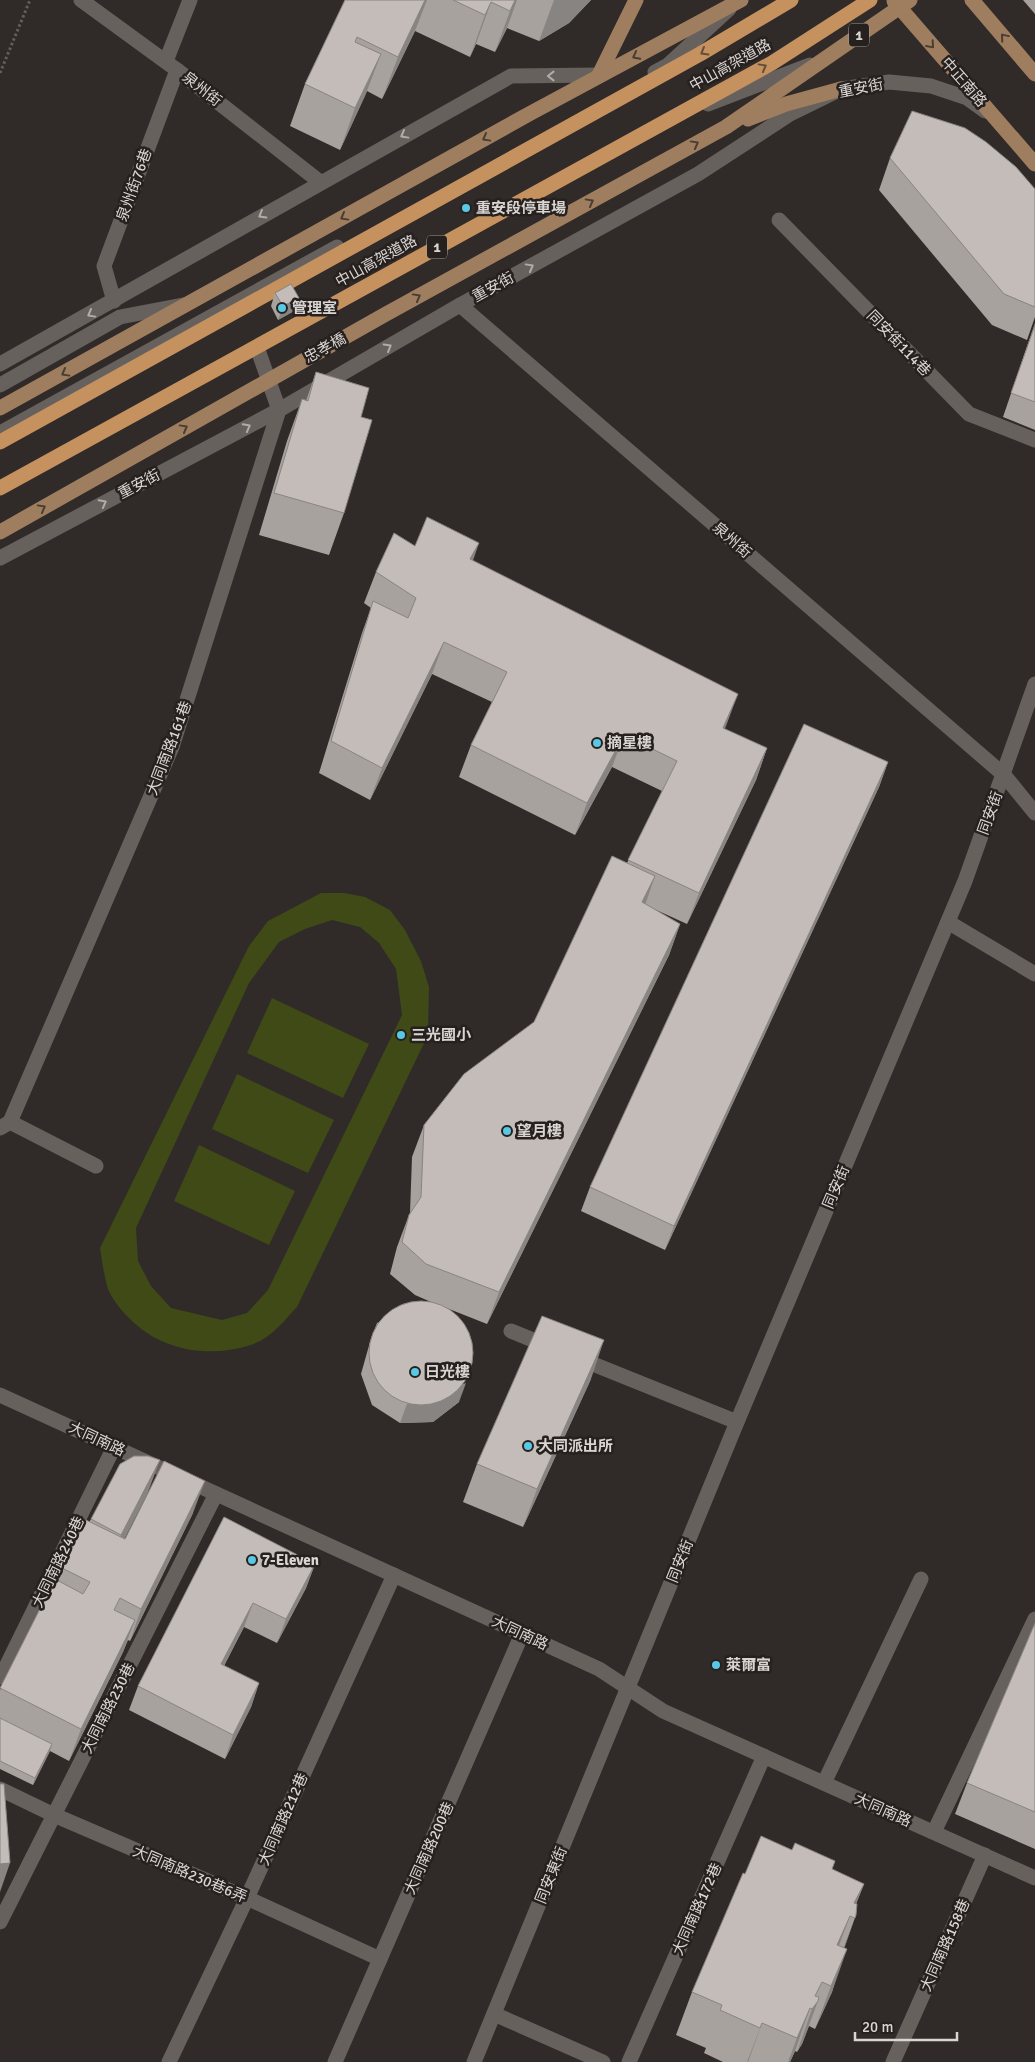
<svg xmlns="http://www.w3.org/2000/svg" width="1035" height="2062" font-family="Signika,'Noto Sans TC',sans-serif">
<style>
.green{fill:#3f4a17;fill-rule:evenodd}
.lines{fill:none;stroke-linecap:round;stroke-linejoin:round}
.path{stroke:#635d5b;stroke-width:3;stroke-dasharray:2.5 2.5;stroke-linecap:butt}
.minor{stroke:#67615e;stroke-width:15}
.major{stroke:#9f7e5f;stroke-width:15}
.highway{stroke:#c4915f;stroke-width:15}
.wall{fill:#a8a29e}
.shaded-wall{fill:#888481}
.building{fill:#c3bcb8;stroke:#888481}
.oneway{stroke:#4a3d32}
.oneway2{stroke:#654e38}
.oneway3{stroke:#b1acaa}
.poi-dot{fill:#59c8e4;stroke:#26211e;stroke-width:2}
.labels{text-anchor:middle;stroke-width:5;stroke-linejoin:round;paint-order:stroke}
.shield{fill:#26211e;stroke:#a39f9d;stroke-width:1}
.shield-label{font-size:14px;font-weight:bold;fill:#d9d5d3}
.street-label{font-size:15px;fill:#d9d5d3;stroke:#26211e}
.poi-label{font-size:15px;font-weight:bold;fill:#d9d5d3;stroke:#26211e;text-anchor:start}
</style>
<rect width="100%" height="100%" fill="#302a28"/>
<g class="green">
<path d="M321,893H344L365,897L390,910L405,930L421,961L429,987L428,1035L297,1307C283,1322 271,1338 251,1345C207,1359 159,1350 128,1317C121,1310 112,1299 108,1289C104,1276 102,1261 100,1248L249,946L268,921ZM332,920L360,927L379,943L396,969L402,1015L268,1290L247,1313L222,1320L171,1308L151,1286L138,1261L136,1228L249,983L279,942L305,929Z"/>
<path d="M272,998L369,1044L343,1098L247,1053Z"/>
<path d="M237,1074L334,1120L308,1173L212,1129Z"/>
<path d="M199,1145L295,1191L269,1245L174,1201Z"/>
</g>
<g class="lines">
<path class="path" d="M0,73L30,0"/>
<g class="minor">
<path d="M81,0L177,70L320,182"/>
<path d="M166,61L190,0"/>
<path d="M655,72L668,65L729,9"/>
<path d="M708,104L810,65"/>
<path d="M779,220L969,414L1035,440"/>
<path d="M114,301L104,266L177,70"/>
<path d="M460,305L1004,775L1035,813"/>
<path d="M0,364L511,76L599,75"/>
<path d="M0,385L120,317L183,305"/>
<path d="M0,433L337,247"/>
<path d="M0,558L279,410L460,305L698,174L790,114L841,89L889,82L931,86L967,98L985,111"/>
<path d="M948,922L1035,974"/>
<path d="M10,1122L96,1166"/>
<path d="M0,1128L10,1122L172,747L279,410L258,350"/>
<path d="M511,1331L550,1347"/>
<path d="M578,1358L737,1422"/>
<path d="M0,1395L599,1669L663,1711L1035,1878"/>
<path d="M1,1677L114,1447"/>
<path d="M824,1783L921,1579"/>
<path d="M0,1789L54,1815L247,1898L380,1959"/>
<path d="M934,1832L1035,1619"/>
<path d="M0,1922L216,1494"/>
<path d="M494,2014L603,2062"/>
<path d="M169,2062L247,1898L394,1575"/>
<path d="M335,2062L522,1634"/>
<path d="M474,2062L737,1422L965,881L1035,684"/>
<path d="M629,2062L764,1756"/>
<path d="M893,2062L985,1855"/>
</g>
<g class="major">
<path d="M972,0L1035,74"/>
<path d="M894,1L1035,164"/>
<path d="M599,75L636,0"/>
<path d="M748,119L786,104L841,89"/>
<path d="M0,408L529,114L741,0"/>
<path d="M0,532L386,314L726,127L910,0"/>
</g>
<g class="highway">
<path d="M0,442L700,54L791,0"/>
<path d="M0,488L772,63L870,0"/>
</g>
</g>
<g class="wall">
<path d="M345,0H591L569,23L539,41L507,28L495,52L476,44L470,57L415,31L382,99L367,91L340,150L290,126L305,84Z"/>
<path d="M1023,0H1035V14Z"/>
<path d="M890,158L1035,189V317L1027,340L992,325L879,190Z"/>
<path d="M275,293L299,298L294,311L278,320L271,306Z"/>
<path d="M1035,323V430L1003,417Z"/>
<path d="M316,372L361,417L344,513L329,555L259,535L287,441L302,399L306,401Z"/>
<path d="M415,546L473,561L725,729L767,748L756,780L687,924L654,909L680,924L669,955L487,1324L444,1307L459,1402L433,1422L400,1423L372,1405L361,1374L370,1342L377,1323L431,1302L415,1295L390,1274L397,1247L409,1215L410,1213L412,1157L424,1125L534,1022L627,863L662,791L612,767L575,835L459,777L471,745L492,702L432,674L370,800L319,773L362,633L371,608L364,603L376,572Z"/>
<path d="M888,762L879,787L665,1250L581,1211L590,1187Z"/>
<path d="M591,1379L523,1527L463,1502L477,1464Z"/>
<path d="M148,1492L124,1539H125L193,1513L130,1641L128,1640L123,1652L69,1761L50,1751L33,1785L0,1769V1690L55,1579L57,1581L62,1568L91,1519Z"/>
<path d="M224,1517L315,1564L306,1588L277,1643L244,1627L224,1666L259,1683L251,1707L225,1759L129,1710L138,1686Z"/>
<path d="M1035,1623V1849L955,1814L967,1783Z"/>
<path d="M792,1850L835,1861L832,1869L864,1884L856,1904V1915L844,1948L832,1992L815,2029L809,2026L802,2044L797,2052L795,2051L790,2062H723L704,2053L706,2048L676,2035L692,1992Z"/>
</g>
<g class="shaded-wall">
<path d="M425,0H427L415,31L382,99L398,57Z"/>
<path d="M515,0H517L507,28L495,52L510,11Z"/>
<path d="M554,0H591L569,23L539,41Z"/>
<path d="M491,2L476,44L470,57L485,15Z"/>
<path d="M381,54L365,96L340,150L355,108Z"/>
<path d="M299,298L294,311L278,320L283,306Z"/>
<path d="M479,543L468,575L470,559Z"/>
<path d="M444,642L432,674L370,800L382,768Z"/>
<path d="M738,694L726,726L712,760L723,728Z"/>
<path d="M624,735L612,767L575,835L587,803Z"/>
<path d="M767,748L756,780L687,924L699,893Z"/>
<path d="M888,762L879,787L665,1250L674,1226Z"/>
<path d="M655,876L644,908L642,902Z"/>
<path d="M680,924L669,955L487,1324L499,1292Z"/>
<path d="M604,1340L591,1379L523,1527L537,1489Z"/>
<path d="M466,1383L459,1402L433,1422L400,1423L407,1404Z"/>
<path d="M160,1460L148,1492L110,1567L121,1535Z"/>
<path d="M205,1481L193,1513L130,1641L141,1609Z"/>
<path d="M315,1564L306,1588L277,1643L286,1619Z"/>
<path d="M253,1603L244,1627L212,1688L221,1664Z"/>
<path d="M135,1620L123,1652L69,1761L81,1729Z"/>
<path d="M259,1683L251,1707L225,1759L233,1735Z"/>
<path d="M52,1744L50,1751L33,1785L35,1778Z"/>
<path d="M10,1863L0,1892V1864Z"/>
<path d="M864,1884L851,1917L854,1903Z"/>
<path d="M856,1915L841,1958L839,1961L855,1918Z"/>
<path d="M850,1916L834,1959L837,1945Z"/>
<path d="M847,1949L832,1992L815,2029L831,1986Z"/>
<path d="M818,2001L802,2044L797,2052L812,2009Z"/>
<path d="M810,2008L795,2051L790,2062H788L797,2038Z"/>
<path d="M762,2023L748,2062H747L760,2028Z"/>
</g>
<g class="building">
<path d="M345,0H425L398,57L357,37L355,42L381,54L355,108L305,84Z"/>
<path d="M453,0H515L510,11L491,2L485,15Z"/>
<path d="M912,111L965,128L986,142L1016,167L1035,189V307L1004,294L890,158Z"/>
<path d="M291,284L299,298L283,306L275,293Z"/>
<path d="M1035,325V402L1011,393Z"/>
<path d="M316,372L369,388L361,417L372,420L344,513L274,493L302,399L308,401Z"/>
<path d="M427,517L479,543L470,559L738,694L723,728L767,748L699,893L628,860L677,761L624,735L587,803L471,745L507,672L444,642L382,768L331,741L373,601L408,618L416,598L376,572L394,533L415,546Z"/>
<path d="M804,724L888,762L674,1226L590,1187Z"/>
<path d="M612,856L655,876L642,902L680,924L499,1292L426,1264L402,1242L409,1215L421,1197L424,1125L464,1074L534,1022Z"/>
<circle cx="421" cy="1353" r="52"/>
<path d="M542,1316L604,1340L537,1489L477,1464Z"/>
<path d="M134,1456H148L160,1460L121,1535L91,1519L120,1464Z"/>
<path d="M164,1461L205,1481L141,1609L120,1598L114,1610L135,1620L81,1729L0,1688L55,1579L83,1594L90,1582L62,1568L86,1520L125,1539Z"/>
<path d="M224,1517L315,1564L286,1619L253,1603L221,1664L259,1683L233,1735L138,1686Z"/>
<path d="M1035,1623V1812L967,1783Z"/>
<path d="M0,1718L52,1744L35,1778L0,1761Z"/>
<path d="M0,1784H4L10,1863L0,1864Z"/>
<path d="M761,1836L792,1850L795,1843L835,1861L832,1869L864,1884L854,1903L857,1904L856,1915L855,1918L850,1916L837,1945L847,1949L831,1986L822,1982L815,1996L819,1997L818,2001L812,2009L810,2008L797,2038L762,2023L760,2028L720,2010L722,2005L692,1992L743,1873L745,1874Z"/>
</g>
<defs><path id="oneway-chevron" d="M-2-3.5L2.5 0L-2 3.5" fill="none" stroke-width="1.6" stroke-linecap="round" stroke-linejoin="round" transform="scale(1.25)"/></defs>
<g class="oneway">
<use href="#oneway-chevron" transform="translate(1004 37) rotate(-130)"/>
<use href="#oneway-chevron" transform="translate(931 45) rotate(49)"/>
<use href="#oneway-chevron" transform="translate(636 56) rotate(152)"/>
<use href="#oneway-chevron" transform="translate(486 138) rotate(151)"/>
<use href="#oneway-chevron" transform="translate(695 144) rotate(-29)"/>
<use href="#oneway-chevron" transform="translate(590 202) rotate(-29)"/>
<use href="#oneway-chevron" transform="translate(344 217) rotate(151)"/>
<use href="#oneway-chevron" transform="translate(417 297) rotate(-29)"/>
<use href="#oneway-chevron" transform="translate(65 373) rotate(151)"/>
<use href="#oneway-chevron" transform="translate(184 428) rotate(-29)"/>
<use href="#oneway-chevron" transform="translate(42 508) rotate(-29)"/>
</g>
<g class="oneway2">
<use href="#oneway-chevron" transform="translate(704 52) rotate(150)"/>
<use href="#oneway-chevron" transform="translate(763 67) rotate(-29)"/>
</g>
<g class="oneway3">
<use href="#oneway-chevron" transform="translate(551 76) rotate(180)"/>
<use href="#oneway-chevron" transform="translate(404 135) rotate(151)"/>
<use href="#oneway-chevron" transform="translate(262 215) rotate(150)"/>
<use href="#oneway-chevron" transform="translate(530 267) rotate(-29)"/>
<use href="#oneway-chevron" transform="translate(91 314) rotate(151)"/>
<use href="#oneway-chevron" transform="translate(388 347) rotate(-30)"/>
<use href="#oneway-chevron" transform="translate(247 427) rotate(-28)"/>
<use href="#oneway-chevron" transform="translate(103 503) rotate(-28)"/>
</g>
<g class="poi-dot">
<circle cx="466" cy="208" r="5"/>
<circle cx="282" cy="308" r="5"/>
<circle cx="597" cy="743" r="5"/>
<circle cx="401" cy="1035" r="5"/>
<circle cx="507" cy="1131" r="5"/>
<circle cx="415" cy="1372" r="5"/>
<circle cx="528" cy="1446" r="5"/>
<circle cx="252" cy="1560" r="5"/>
<circle cx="716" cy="1665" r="5"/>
</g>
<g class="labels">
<g class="shield">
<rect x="849" y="23.5" width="20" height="23" rx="4"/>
<rect x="427" y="235.5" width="20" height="23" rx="4"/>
</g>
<g class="shield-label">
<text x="859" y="40">1</text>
<text x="437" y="252">1</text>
</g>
<g class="street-label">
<text transform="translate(730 65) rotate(-29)" y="5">中山高架道路</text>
<text transform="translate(964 82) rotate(49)" y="5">中正南路</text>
<text transform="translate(861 88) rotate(-11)" y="5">重安街</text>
<text transform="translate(202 89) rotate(38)" y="5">泉州街</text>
<text transform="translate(134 185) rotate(-70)" y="5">泉州街76巷</text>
<text transform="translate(376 261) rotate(-29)" y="5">中山高架道路</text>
<text transform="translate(493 287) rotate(-29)" y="5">重安街</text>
<text transform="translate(899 343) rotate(46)" y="5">同安街114巷</text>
<text transform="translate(325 348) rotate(-29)" y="5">忠孝橋</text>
<text transform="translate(139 484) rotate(-28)" y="5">重安街</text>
<text transform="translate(732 540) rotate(41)" y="5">泉州街</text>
<text transform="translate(169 748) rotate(-69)" y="5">大同南路161巷</text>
<text transform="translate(990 813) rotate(-70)" y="5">同安街</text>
<text transform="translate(836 1187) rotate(-67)" y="5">同安街</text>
<text transform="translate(97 1439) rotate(25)" y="5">大同南路</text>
<text transform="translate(680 1561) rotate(-68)" y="5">同安街</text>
<text transform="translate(58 1562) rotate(-64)" y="5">大同南路240巷</text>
<text transform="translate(520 1633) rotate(25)" y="5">大同南路</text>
<text transform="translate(108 1708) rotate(-63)" y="5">大同南路230巷</text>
<text transform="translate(883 1810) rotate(24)" y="5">大同南路</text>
<text transform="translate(283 1819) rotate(-66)" y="5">大同南路212巷</text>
<text transform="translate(429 1848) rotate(-66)" y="5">大同南路200巷</text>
<text transform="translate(190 1874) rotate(23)" y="5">大同南路230巷6弄</text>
<text transform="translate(551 1875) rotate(-68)" y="5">同安東街</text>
<text transform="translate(697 1909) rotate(-66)" y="5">大同南路172巷</text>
<text transform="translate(945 1945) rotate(-66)" y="5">大同南路158巷</text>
</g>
<g class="poi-label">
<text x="476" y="213">重安段停車場</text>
<text x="292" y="313">管理室</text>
<text x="607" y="748">摘星樓</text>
<text x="411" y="1040">三光國小</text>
<text x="517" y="1136">望月樓</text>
<text x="425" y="1377">日光樓</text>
<text x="538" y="1451">大同派出所</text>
<text x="262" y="1565">7-Eleven</text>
<text x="726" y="1670">萊爾富</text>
</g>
</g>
<path d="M855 2032v8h102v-8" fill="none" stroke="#d9d5d3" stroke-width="2.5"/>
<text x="862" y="2032" font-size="15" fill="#d9d5d3" stroke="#26211e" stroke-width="4" paint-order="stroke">20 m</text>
</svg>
